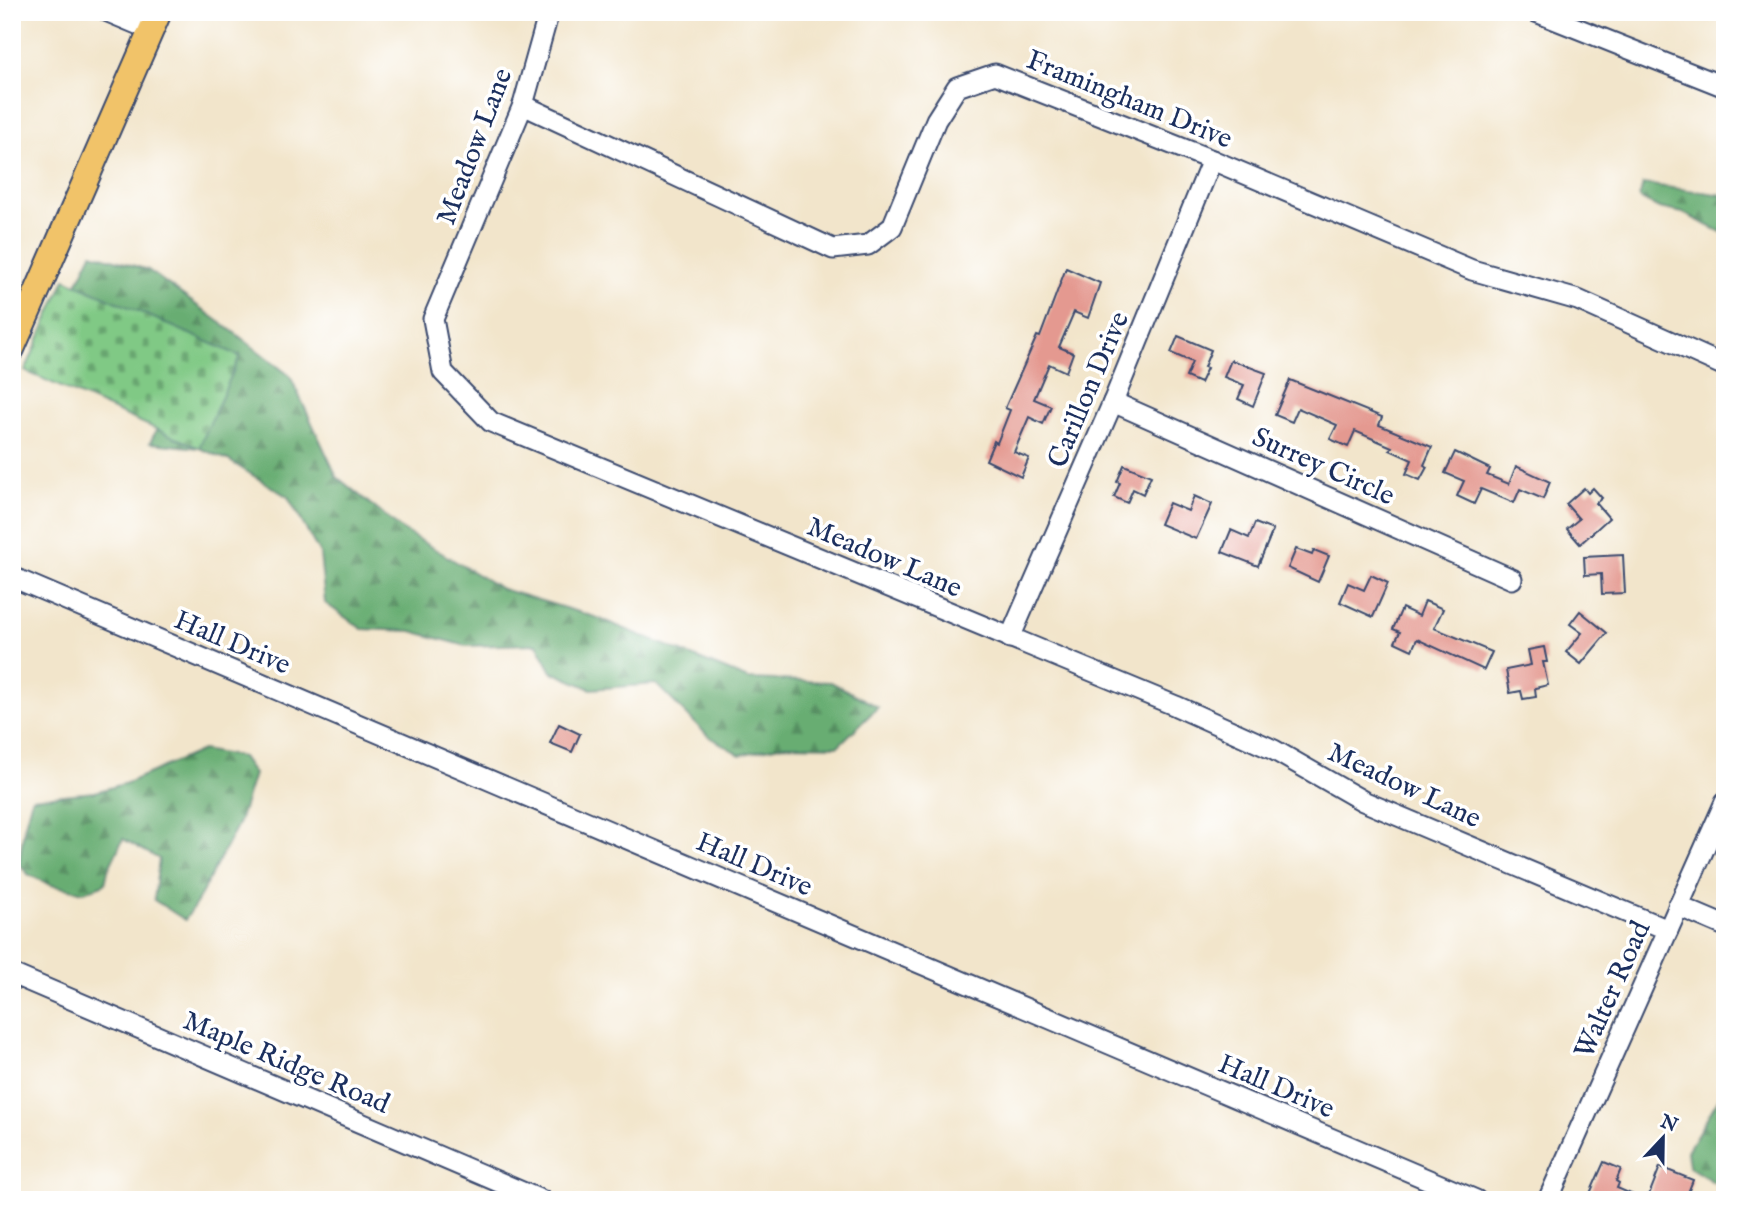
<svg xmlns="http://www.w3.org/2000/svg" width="1737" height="1212" font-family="'IM FELL English',serif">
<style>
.forest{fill:url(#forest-firs);stroke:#426e68;stroke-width:2}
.cemetery{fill:url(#cemetery-stones);stroke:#4e7c72;stroke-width:2}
.building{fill:#e49990}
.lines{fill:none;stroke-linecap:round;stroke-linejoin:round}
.minor-casing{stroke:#3b4a6e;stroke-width:23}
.major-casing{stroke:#3b4a6e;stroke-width:28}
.minor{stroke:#fff;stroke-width:19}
.major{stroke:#f1c369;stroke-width:24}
.labels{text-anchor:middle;stroke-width:7;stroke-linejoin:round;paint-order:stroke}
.street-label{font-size:28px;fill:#1b2f5e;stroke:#fff}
</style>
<defs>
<pattern id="forest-firs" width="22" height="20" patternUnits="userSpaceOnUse" patternTransform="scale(1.75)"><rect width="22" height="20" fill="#68ad72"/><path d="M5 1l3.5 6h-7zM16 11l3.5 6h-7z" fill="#558d61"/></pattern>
<pattern id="cemetery-stones" width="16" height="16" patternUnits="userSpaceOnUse" patternTransform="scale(1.75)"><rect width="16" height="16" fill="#80c985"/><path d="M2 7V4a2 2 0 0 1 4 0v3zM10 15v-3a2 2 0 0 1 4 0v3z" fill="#68a470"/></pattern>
</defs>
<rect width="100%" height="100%" fill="#fff"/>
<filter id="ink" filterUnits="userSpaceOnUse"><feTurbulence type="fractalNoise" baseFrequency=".0143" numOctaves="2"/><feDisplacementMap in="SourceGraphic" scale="14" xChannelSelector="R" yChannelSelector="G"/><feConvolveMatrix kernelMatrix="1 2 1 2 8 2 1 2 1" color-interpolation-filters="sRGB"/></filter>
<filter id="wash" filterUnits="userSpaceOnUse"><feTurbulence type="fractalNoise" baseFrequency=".00686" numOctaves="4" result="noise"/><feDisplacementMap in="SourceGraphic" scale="28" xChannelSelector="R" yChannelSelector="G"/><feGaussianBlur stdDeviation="1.57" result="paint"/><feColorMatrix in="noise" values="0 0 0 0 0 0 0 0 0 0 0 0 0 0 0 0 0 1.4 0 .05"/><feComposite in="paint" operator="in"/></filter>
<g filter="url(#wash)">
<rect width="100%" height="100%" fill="#f2e5cb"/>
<g class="forest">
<path d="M1643,184L1725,195V234L1683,213L1659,208L1639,198Z"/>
<path d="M92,253L148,270L235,333L290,376L337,477L401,529L502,589L598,618L748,679L831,682L878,707L838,746L784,745L740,755L707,735L656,684L591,689L552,672L537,644L466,646L411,631L362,629L325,603L320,554L288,497L228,460L199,448L150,443L191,357L77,284Z"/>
<path d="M202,750L242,757L254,774L239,822L197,902L185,920L154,900L159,859L123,839L108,870L105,884L84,892L51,885L29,875L19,864L24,828L32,798L95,792L127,783Z"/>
<path d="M1725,1088V1189L1689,1167L1687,1151Z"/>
</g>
<path class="cemetery" d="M65,279L240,356L199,448L25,371Z"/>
<g id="blocks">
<g class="building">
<path d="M1066,268L1100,283L1088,318L1074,312L1059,347L1073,353L1066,372L1049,364L1034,399L1051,406L1043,424L1029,417L1014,452L1029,458L1021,477L986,460L994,441L997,443L1010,410L1005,408L1037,336L1040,337Z"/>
<path d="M1178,336L1211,350L1204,367L1207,368L1200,383L1186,377L1192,362L1171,353Z"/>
<path d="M1231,360L1266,373L1253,406L1238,399L1244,385L1224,377Z"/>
<path d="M1290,380L1382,417L1379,425L1432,447L1424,465L1427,467L1420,480L1406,474L1412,460L1390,450L1392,447L1355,431L1348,447L1330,439L1337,425L1298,408L1292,422L1275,415Z"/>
<path d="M1455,452L1490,469L1487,475L1509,484L1516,466L1550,482L1543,499L1520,489L1514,503L1481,489L1474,504L1457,496L1464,481L1445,473Z"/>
<path d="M1124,465L1151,476L1143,494L1133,489L1127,503L1114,497L1120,483L1117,482Z"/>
<path d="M1584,488L1588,493L1593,488L1602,498L1596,503L1609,518L1580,544L1567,529L1579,519L1566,504Z"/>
<path d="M1194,496L1212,504L1196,539L1160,524L1169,503L1188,511Z"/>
<path d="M1255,523L1273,530L1258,566L1222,552L1231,530L1249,538Z"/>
<path d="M1296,549L1312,555L1314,550L1329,556L1318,582L1288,568Z"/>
<path d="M1623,555L1625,593L1602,594L1601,574L1585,575L1584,557Z"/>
<path d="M1371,575L1388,583L1373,617L1340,602L1348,583L1364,590Z"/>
<path d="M1425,601L1443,609L1434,628L1492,652L1484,670L1417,639L1412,650L1395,642L1400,632L1393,629L1402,608L1419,616Z"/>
<path d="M1580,611L1607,633L1581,664L1566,652L1582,633L1570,624Z"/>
<path d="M1544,647L1547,662H1543L1548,685L1535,688L1536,697L1523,699L1521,691L1510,693L1506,670L1531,665L1528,650Z"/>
<path d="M559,724L580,734L572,752L550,743Z"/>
<path d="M1604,1162L1621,1169L1616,1181L1619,1183L1617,1188L1645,1200H1587Z"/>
<path d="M1660,1167L1693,1180L1685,1200H1647Z"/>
</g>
</g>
</g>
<g filter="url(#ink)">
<use href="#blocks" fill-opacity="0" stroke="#3b4a6e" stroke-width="2"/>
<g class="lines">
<defs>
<g id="minor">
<path d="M108,12L151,30"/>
<path d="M549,12L523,105L433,319L443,372L491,422L1176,706L1274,750L1363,801L1668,930"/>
<path d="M1536,12L1725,87"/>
<path d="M523,105L833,249L868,245L892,227L936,120L957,87L995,74L1212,160L1472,270L1578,300L1725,366"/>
<path d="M1113,402L1512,579"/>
<path d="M12,577L1476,1200"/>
<path d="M1010,638L1113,402L1212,160"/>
<path d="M1678,906L1725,926"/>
<path d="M12,974L541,1200"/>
<path d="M1548,1200L1725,802"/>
</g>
<path id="major" d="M12,349L159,12"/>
</defs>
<use href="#minor" class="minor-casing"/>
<use href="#major" class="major-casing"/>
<use href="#minor" class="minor"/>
<use href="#major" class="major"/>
</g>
</g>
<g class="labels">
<g class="street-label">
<text transform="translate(1130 98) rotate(22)" y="10">Framingham Drive</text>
<text transform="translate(473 146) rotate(-69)" y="10">Meadow Lane</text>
<text transform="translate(1087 389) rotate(-67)" y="10">Carillon Drive</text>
<text transform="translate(1324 465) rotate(24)" y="10">Surrey Circle</text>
<text transform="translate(885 556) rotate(23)" y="10">Meadow Lane</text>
<text transform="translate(233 641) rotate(23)" y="10">Hall Drive</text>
<text transform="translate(1405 784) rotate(25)" y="10">Meadow Lane</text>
<text transform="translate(755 863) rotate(23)" y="10">Hall Drive</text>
<text transform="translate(1611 989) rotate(-66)" y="10">Walter Road</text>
<text transform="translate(287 1061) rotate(23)" y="10">Maple Ridge Road</text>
<text transform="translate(1277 1085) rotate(23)" y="10">Hall Drive</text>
</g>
</g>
<rect width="1737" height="1212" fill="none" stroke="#fff" stroke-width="42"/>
<g transform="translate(1663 1138) rotate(22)" stroke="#ffffff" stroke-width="5" paint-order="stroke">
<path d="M0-5L12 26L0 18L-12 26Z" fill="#1b2f5e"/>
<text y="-10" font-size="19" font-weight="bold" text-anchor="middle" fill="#1b2f5e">N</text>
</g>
</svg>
